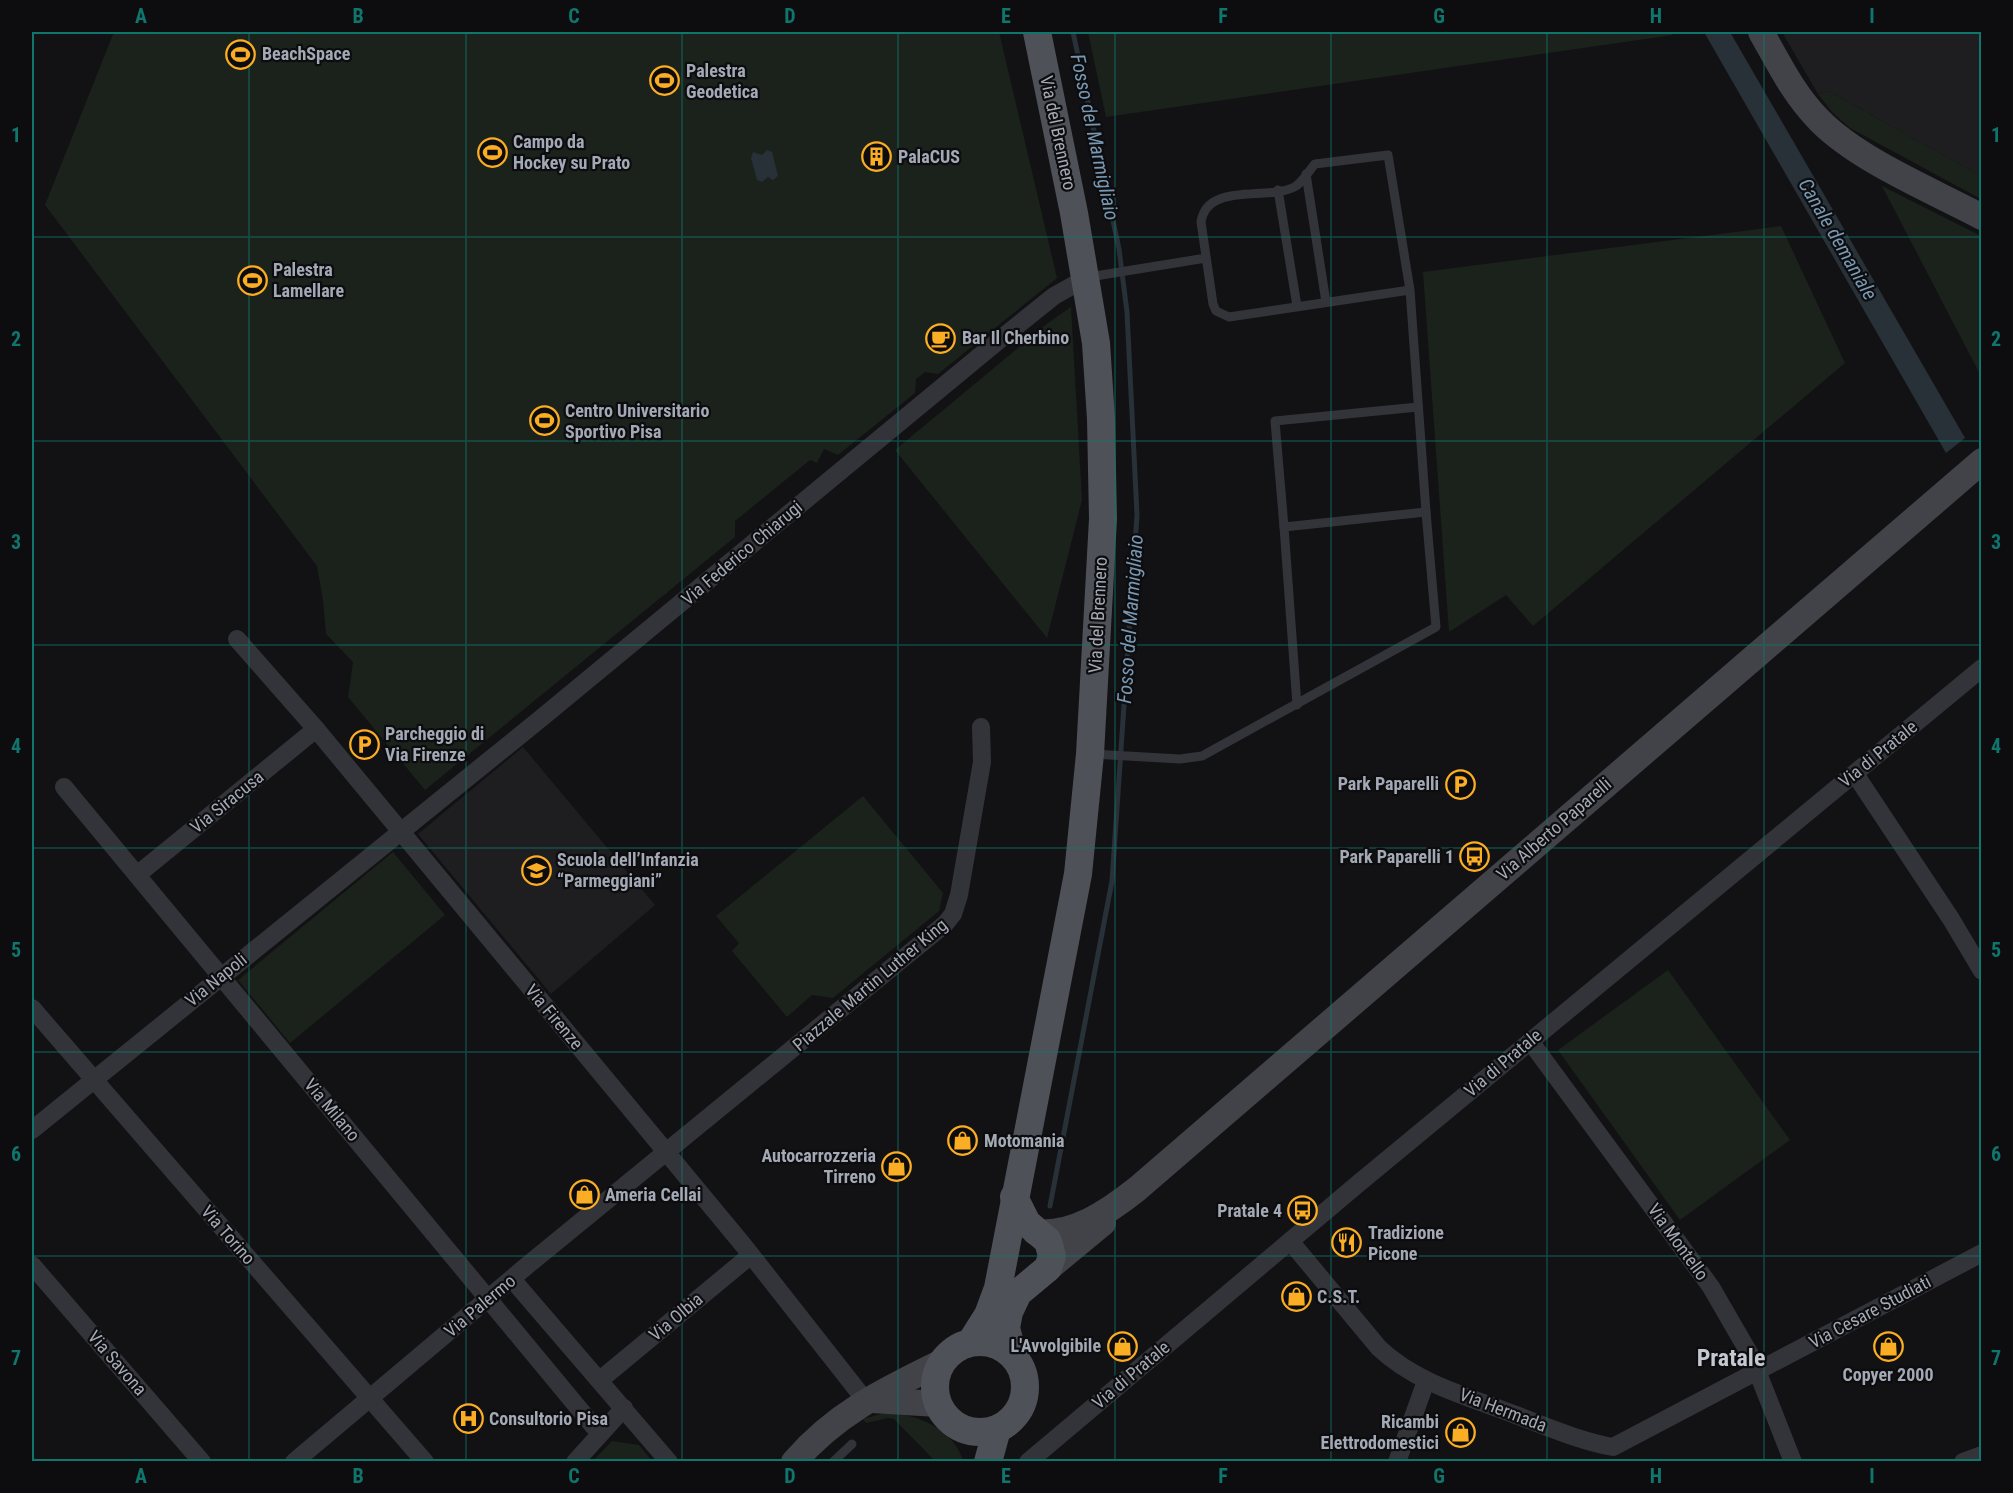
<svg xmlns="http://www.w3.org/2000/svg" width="2013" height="1493" font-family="'Roboto Condensed',sans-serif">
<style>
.built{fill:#1e1e21}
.green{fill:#1a221b}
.water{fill:#283138}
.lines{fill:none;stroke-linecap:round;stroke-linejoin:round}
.stream{stroke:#283138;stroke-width:5}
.lane{stroke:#333439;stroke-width:9}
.street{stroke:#333439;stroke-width:18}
.secondary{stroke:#414349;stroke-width:26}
.primary{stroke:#4f5158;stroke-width:28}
.grid{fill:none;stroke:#0f766e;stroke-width:1.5;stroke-opacity:0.55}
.labels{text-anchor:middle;stroke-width:4.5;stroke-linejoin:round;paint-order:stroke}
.poi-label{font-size:18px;font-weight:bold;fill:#a3a9b5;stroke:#0d0d0f;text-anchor:start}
.street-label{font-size:18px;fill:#a3a9b5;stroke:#0d0d0f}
.water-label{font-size:20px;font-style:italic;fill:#7898b3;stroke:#0d0d0f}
.district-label{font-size:24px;font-weight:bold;fill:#c4c8d1;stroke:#0d0d0f}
.neatline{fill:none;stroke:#0f766e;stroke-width:2}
.grid-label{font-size:20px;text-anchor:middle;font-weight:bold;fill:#0f766e}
</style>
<rect width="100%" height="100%" fill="#121214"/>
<g class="built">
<path d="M1782,32H1981V176L1830,92L1818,94Z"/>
<path d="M523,747L655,905L551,994L418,834Z"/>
</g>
<g class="green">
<path d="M114,32H999L1057,278L938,374L925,372L916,379L915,393L838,455L824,449L817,463L810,460L735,521V537L425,790L348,697L353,662L326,634L323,600L317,566L45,205Z"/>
<path d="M1088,32H1671L1673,35L1106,117Z"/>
<path d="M1830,92L1981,176V199L1850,128L1832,112L1818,94Z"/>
<path d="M1882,186L1981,236V376Z"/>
<path d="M1781,226L1845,363L1533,626L1506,595L1449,632L1423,272Z"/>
<path d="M1071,307L1082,500L1047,638L895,450L1048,323Z"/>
<path d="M863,796L943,893L939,911L833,998L812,995L787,1017L732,951L739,943L716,916Z"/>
<path d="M393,852L445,915L290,1043L238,980Z"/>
<path d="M1668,970L1790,1140L1680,1220L1558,1050Z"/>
<path d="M888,1412C918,1415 954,1429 963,1461H935L894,1419L888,1418L866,1423L863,1419Z"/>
<path d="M612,1441L639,1445L652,1461H593Z"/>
</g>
<g class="water">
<path d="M1704,32H1730L1965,438L1946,453Z"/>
<path d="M767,150L772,152L778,176L773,180L768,177L762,182L757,180L751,158L753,152L762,155Z"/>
</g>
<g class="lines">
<path class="stream" d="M1050,1206L1112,881L1137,515L1127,312L1119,249L1073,32"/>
<g class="lane">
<path d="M1306,174L1326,302"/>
<path d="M1278,190L1297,306"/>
<path d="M1089,277L1206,258"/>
<path d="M1284,527L1275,421L1418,407"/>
<path d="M1297,705L1284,527L1426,512L1410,290L1229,317L1216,311L1213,304L1201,222C1207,181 1270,202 1296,186C1303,181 1309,171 1315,164L1388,155L1410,290"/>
<path d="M1092,754L1180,759L1202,756L1436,627L1426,512"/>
<path d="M833,1462L852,1444"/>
</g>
<g class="street">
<path d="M237,639L316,729L744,1246L865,1400"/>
<path d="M1855,774L1951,919L1982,971"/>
<path d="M64,787L600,1434"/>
<path d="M137,875L316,729"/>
<path d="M32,1008L425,1462"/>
<path d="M1530,1041L1711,1287L1752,1358L1793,1462"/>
<path d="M32,1130L539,720L998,341L1054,296L1086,278"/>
<path d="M1290,1241L1379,1348C1416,1383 1466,1396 1513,1414C1546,1426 1579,1441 1613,1447L1982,1253"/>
<path d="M32,1265L202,1462"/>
<path d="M512,1279L669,1462"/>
<path d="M600,1380L751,1255"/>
<path d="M294,1462L523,1269L945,924L953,914L959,895L982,762L981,727"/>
<path d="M575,1462L624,1408"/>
<path d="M1028,1462L1359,1183L1982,668"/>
<path d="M1397,1462L1426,1381"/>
<path d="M1963,1462L1982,1455"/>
</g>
<g class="secondary">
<path d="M1761,32C1778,62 1794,95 1819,120C1858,160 1931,190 1982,217"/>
<path d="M1035,1232C1073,1236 1108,1212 1137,1189L1982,461"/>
<path d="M1045,1271L1103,1223"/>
<path d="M872,1400L938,1404"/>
<path d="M794,1462C836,1413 885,1390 942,1362"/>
</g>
<g class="primary">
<circle cx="980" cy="1387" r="45"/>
<path d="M971,1342L988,1315L998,1288L1078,874L1090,754L1103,519L1101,419L1096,343L1074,213L1037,32"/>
<path d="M1013,1355L1006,1328L1009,1312L1018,1293L1048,1268L1052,1256L1048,1241L1027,1223L1014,1197"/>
<path d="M988,1462L997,1429"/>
</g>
</g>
<path class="grid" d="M249,32V1462M466,32V1462M682,32V1462M898,32V1462M1115,32V1462M1331,32V1462M1547,32V1462M1764,32V1462M32,237H1982M32,441H1982M32,645H1982M32,848H1982M32,1052H1982M32,1256H1982"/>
<defs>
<symbol id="stadium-ring" viewBox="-11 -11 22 22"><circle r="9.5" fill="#0d0d0f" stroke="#fbae23" stroke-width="1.5"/><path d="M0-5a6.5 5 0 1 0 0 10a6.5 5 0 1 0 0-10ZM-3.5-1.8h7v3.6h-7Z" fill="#fbae23"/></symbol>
<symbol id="building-ring" viewBox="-11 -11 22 22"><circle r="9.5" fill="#0d0d0f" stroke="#fbae23" stroke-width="1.5"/><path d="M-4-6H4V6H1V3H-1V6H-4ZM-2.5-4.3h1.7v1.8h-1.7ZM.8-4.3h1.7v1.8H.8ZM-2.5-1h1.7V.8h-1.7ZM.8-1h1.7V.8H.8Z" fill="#fbae23"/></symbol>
<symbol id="cafe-ring" viewBox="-11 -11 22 22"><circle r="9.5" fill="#0d0d0f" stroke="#fbae23" stroke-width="1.5"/><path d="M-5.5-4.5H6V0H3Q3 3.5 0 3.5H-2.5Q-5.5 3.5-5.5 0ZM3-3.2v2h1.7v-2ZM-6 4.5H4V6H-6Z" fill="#fbae23"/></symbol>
<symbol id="parking-ring" viewBox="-11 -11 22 22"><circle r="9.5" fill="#0d0d0f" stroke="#fbae23" stroke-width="1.5"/><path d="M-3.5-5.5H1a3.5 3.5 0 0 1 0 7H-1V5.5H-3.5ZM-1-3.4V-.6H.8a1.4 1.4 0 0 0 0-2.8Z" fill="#fbae23"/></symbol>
<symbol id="bus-ring" viewBox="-11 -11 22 22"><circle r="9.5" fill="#0d0d0f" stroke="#fbae23" stroke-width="1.5"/><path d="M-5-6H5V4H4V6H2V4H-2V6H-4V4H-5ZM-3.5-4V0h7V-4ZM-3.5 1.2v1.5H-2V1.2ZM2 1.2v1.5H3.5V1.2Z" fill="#fbae23"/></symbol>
<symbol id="school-ring" viewBox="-11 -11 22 22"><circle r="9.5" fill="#0d0d0f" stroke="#fbae23" stroke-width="1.5"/><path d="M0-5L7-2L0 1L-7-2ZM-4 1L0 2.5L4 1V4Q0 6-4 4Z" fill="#fbae23"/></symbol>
<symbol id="shop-ring" viewBox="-11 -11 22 22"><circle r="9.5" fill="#0d0d0f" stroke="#fbae23" stroke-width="1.5"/><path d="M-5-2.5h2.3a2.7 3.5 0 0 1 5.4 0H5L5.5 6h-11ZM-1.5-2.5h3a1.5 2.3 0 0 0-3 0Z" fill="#fbae23"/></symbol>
<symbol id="restaurant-ring" viewBox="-11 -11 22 22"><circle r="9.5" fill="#0d0d0f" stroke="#fbae23" stroke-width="1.5"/><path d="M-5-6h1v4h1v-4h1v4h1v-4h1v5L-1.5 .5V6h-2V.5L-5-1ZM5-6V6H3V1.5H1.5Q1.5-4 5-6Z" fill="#fbae23"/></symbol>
<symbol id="hospital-ring" viewBox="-11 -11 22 22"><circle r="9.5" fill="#0d0d0f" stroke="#fbae23" stroke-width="1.5"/><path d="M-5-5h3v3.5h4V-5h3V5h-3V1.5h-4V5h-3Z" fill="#fbae23"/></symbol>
</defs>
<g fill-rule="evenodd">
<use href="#stadium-ring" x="224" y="38" width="33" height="33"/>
<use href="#stadium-ring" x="648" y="64" width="33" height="33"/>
<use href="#stadium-ring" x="476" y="136" width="33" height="33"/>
<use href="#building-ring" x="860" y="140" width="33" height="33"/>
<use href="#stadium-ring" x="236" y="264" width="33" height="33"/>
<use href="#cafe-ring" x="924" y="322" width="33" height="33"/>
<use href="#stadium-ring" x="528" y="404" width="33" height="33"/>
<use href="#parking-ring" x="348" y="728" width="33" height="33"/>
<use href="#parking-ring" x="1444" y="768" width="33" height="33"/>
<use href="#bus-ring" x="1458" y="840" width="33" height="33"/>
<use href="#school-ring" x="520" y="854" width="33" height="33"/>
<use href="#shop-ring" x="946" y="1124" width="33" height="33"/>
<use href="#shop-ring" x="880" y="1150" width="33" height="33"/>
<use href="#shop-ring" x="568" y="1178" width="33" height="33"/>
<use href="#bus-ring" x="1286" y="1194" width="33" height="33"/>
<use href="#restaurant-ring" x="1330" y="1226" width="33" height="33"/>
<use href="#shop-ring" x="1280" y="1280" width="33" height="33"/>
<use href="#shop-ring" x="1106" y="1330" width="33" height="33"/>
<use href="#shop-ring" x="1872" y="1330" width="33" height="33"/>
<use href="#hospital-ring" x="452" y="1402" width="33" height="33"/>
<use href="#shop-ring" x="1444" y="1416" width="33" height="33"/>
</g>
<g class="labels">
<g class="poi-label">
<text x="262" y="60">BeachSpace</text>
<text x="686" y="77">Palestra<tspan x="686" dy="21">Geodetica</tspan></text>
<text x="513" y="148">Campo da<tspan x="513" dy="21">Hockey su Prato</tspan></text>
<text x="898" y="163">PalaCUS</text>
<text x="273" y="276">Palestra<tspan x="273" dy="21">Lamellare</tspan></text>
<text x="962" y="344">Bar Il Cherbino</text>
<text x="565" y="417">Centro Universitario<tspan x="565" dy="21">Sportivo Pisa</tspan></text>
<text x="385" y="740">Parcheggio di<tspan x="385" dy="21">Via Firenze</tspan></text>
<text x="1439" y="790" text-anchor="end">Park Paparelli</text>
<text x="1454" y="863" text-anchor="end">Park Paparelli 1</text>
<text x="557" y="866">Scuola dell’Infanzia<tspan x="557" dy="21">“Parmeggiani”</tspan></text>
<text x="984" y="1147">Motomania</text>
<text x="876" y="1162" text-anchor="end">Autocarrozzeria<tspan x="876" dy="21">Tirreno</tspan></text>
<text x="605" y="1201">Ameria Cellai</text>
<text x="1282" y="1217" text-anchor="end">Pratale 4</text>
<text x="1368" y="1239">Tradizione<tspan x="1368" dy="21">Picone</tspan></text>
<text x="1317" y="1303">C.S.T.</text>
<text x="1101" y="1352" text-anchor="end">L'Avvolgibile</text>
<text x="1888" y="1381" text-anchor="middle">Copyer 2000</text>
<text x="489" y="1425">Consultorio Pisa</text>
<text x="1439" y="1428" text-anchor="end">Ricambi<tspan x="1439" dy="21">Elettrodomestici</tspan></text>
</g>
<g class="street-label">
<text transform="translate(1058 133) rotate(78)" y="6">Via del Brennero</text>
<text transform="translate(742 553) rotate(-40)" y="6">Via Federico Chiarugi</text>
<text transform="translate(1098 615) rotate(-87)" y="6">Via del Brennero</text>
<text transform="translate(1878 754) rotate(-39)" y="6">Via di Pratale</text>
<text transform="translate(227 802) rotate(-39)" y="6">Via Siracusa</text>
<text transform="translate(1554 829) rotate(-41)" y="6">Via Alberto Paparelli</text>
<text transform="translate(216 980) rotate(-39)" y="6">Via Napoli</text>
<text transform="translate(870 985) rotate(-40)" y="6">Piazzale Martin Luther King</text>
<text transform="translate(554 1017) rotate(50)" y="6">Via Firenze</text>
<text transform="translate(1503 1063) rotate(-40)" y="6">Via di Pratale</text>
<text transform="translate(332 1110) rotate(50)" y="6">Via Milano</text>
<text transform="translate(228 1235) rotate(49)" y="6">Via Torino</text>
<text transform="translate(1678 1242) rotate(54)" y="6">Via Montello</text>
<text transform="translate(480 1306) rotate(-40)" y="6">Via Palermo</text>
<text transform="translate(1870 1312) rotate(-28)" y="6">Via Cesare Studiati</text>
<text transform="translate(676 1317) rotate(-40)" y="6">Via Olbia</text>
<text transform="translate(117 1363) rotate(49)" y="6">Via Savona</text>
<text transform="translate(1131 1375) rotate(-40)" y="6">Via di Pratale</text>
<text transform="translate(1503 1410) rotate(21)" y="6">Via Hermada</text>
</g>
<g class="water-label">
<text transform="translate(1095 137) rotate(78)" y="7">Fosso del Marmigliaio</text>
<text transform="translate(1838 239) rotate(60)" y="7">Canale demaniale</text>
<text transform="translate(1130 619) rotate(-86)" y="7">Fosso del Marmigliaio</text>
</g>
<g class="district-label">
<text x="1731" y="1366">Pratale</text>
</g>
</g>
<rect width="2013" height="1493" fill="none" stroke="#0d0d0f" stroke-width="66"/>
<rect x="33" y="33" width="1947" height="1427" class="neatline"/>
<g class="grid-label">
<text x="141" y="23">A</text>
<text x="358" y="23">B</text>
<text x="574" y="23">C</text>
<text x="790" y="23">D</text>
<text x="1006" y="23">E</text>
<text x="1223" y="23">F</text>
<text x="1439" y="23">G</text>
<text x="1656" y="23">H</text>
<text x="1872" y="23">I</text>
<text x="16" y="142">1</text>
<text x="1996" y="142">1</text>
<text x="16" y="346">2</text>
<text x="1996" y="346">2</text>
<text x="16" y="549">3</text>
<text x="1996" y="549">3</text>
<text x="16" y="753">4</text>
<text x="1996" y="753">4</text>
<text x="16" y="957">5</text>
<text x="1996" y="957">5</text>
<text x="16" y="1161">6</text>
<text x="1996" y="1161">6</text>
<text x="16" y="1365">7</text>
<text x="1996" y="1365">7</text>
<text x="141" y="1483">A</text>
<text x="358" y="1483">B</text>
<text x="574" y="1483">C</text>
<text x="790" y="1483">D</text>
<text x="1006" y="1483">E</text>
<text x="1223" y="1483">F</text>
<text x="1439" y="1483">G</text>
<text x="1656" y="1483">H</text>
<text x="1872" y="1483">I</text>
</g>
</svg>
